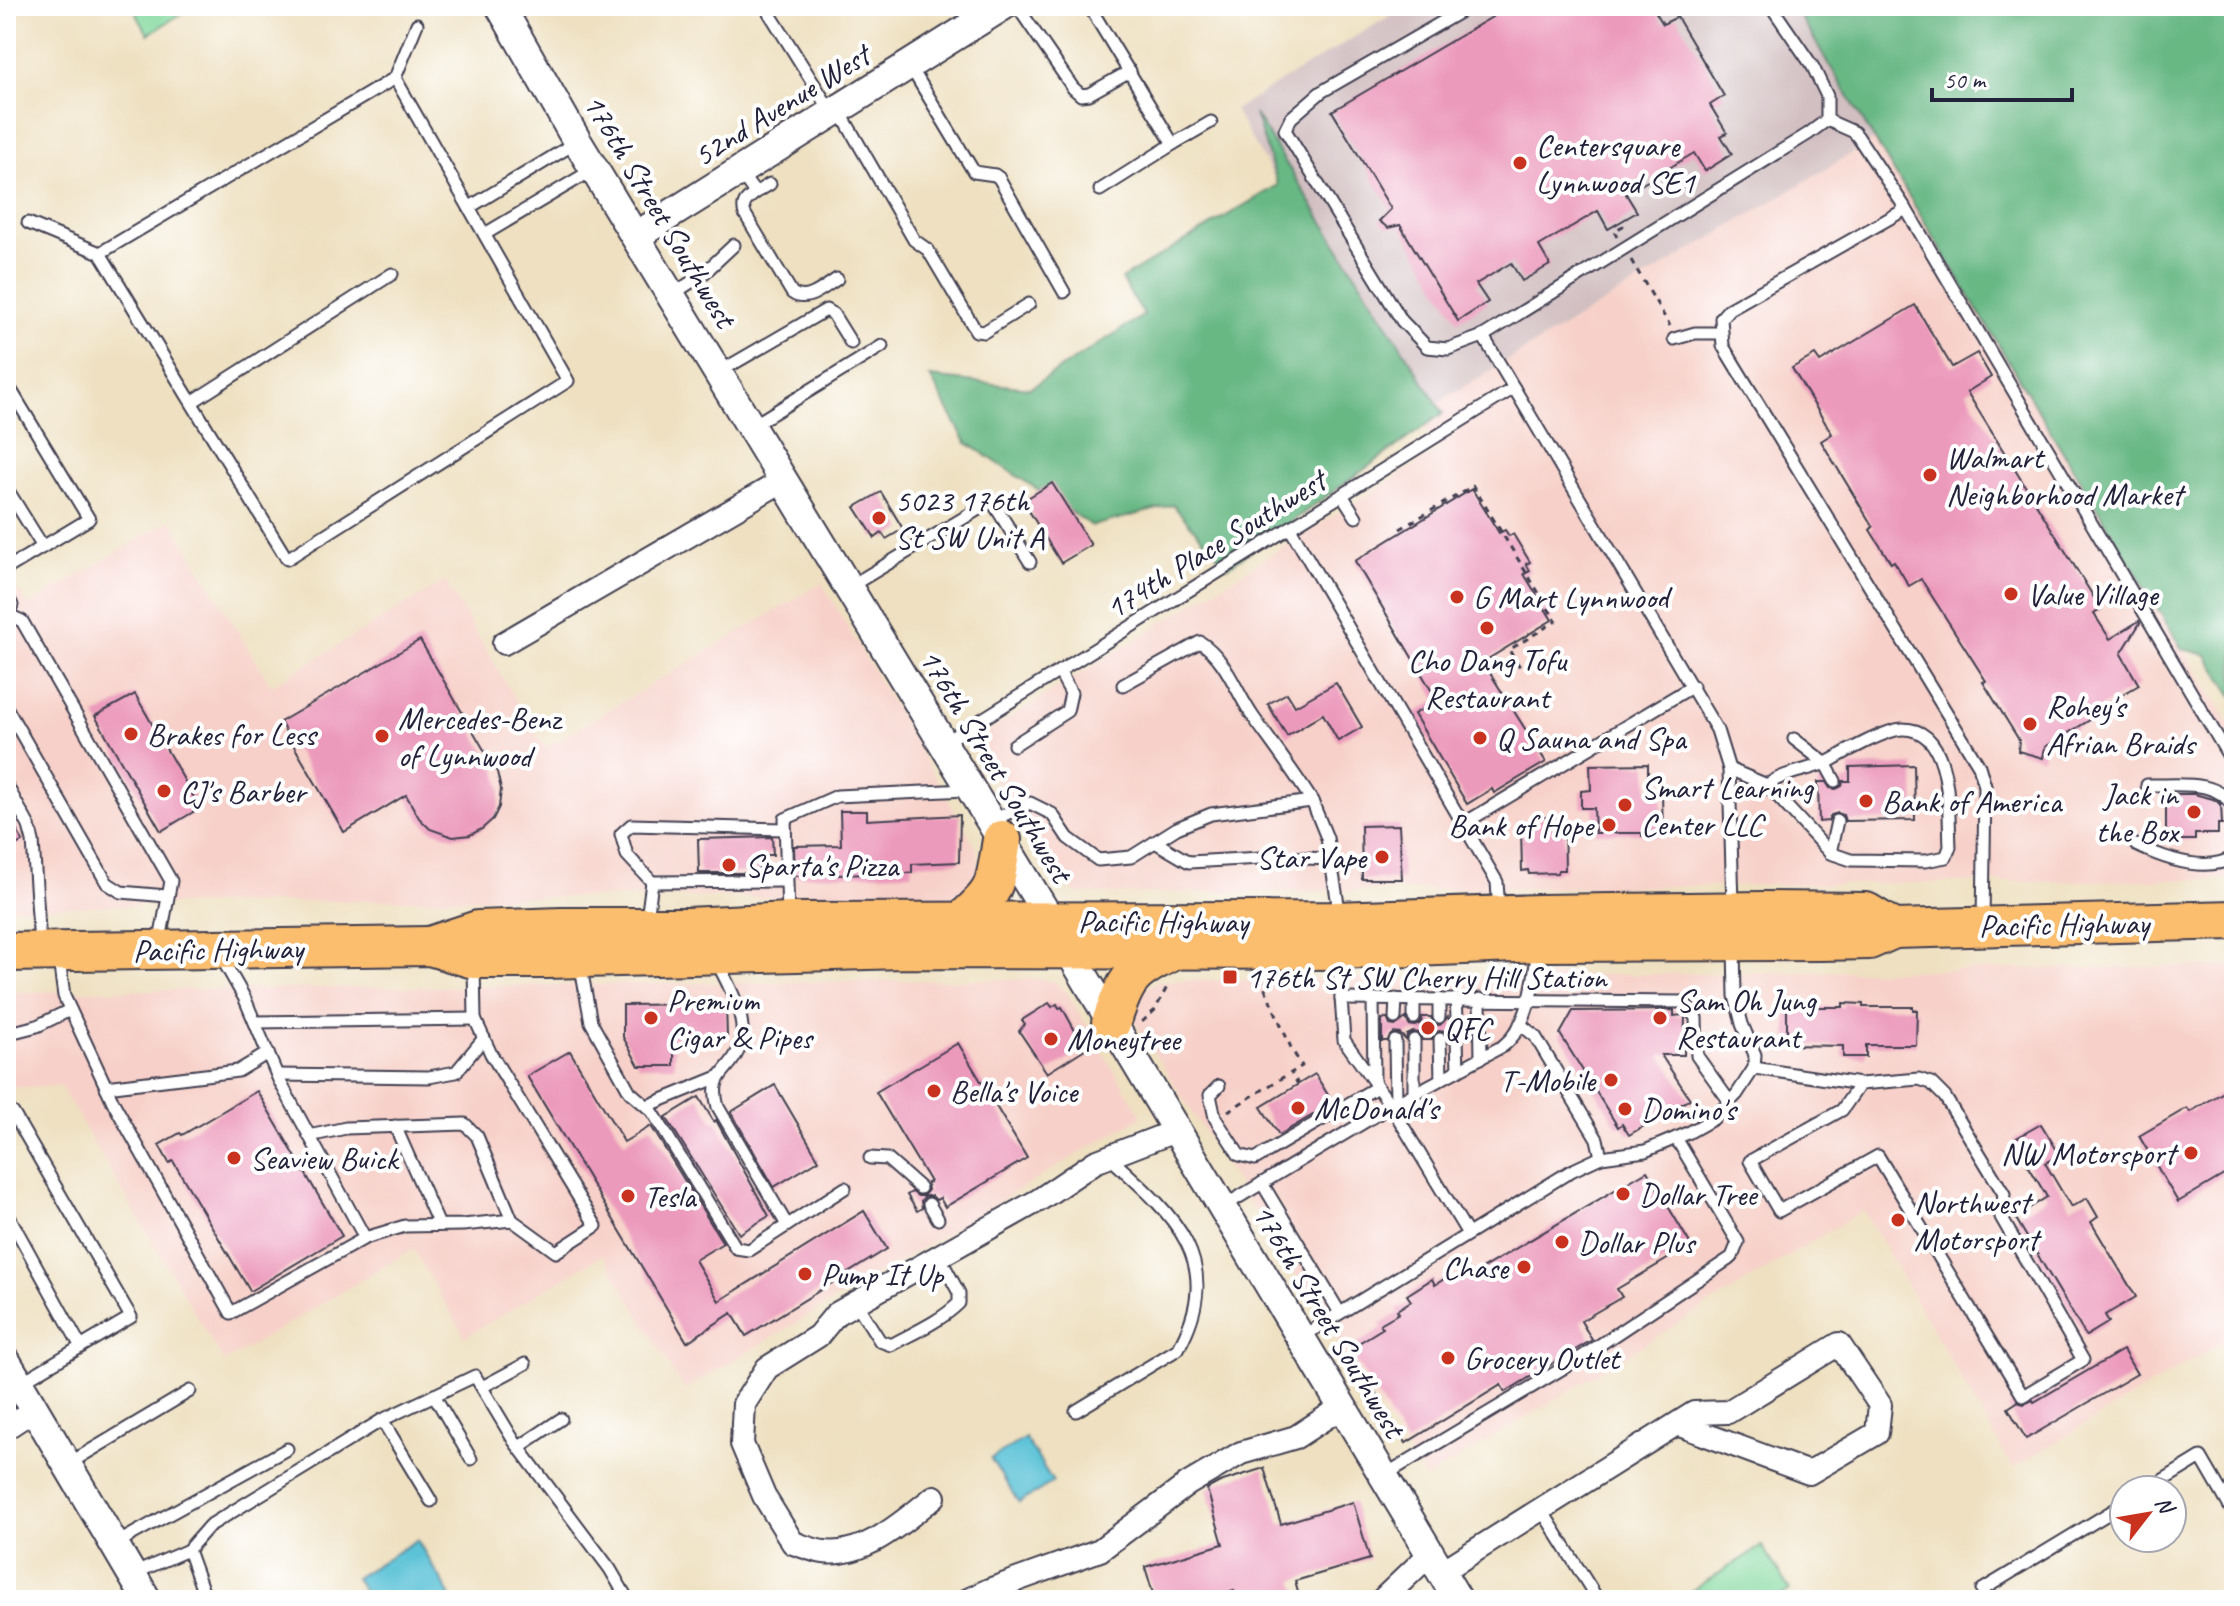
<svg xmlns="http://www.w3.org/2000/svg" width="2240" height="1606" font-family="Caveat,sans-serif">
<style>
.built{fill:#f7d1c9}
.industrial{fill:#d2bfc1}
.green{fill:#81d89d;stroke:#527d6c;stroke-width:2}
.forest{fill:#68b884;stroke:#456d60;stroke-width:2}
.water{fill:#5bc2d7;stroke:#3e7289;stroke-width:2}
.building{fill:#ec9abb}
.lines{fill:none;stroke-linecap:round;stroke-linejoin:round}
.service-casing{stroke:#413e4f;stroke-width:15}
.minor-casing{stroke:#413e4f;stroke-width:26}
.tertiary-casing{stroke:#413e4f;stroke-width:32}
.trunk-casing{stroke:#413e4f;stroke-width:42}
.path{stroke:#413e4f;stroke-width:3;stroke-dasharray:6 6;stroke-linecap:butt}
.service{stroke:#fff;stroke-width:11}
.minor{stroke:#fff;stroke-width:22}
.tertiary{stroke:#fff;stroke-width:28}
.trunk{stroke:#fbbd6e;stroke-width:38}
.poi-dot{fill:#c8321e;stroke:#fff;stroke-width:3}
.labels{text-anchor:middle;stroke-width:8;stroke-linejoin:round;paint-order:stroke}
.street-label{font-size:32px;fill:#22223b;stroke:#fff}
.poi-label{font-size:32px;fill:#22223b;stroke:#fff;text-anchor:start}
</style>
<rect width="100%" height="100%" fill="#fff"/>
<filter id="ink" filterUnits="userSpaceOnUse"><feTurbulence type="fractalNoise" baseFrequency=".0125" numOctaves="2"/><feDisplacementMap in="SourceGraphic" scale="16" xChannelSelector="R" yChannelSelector="G"/><feConvolveMatrix kernelMatrix="1 2 1 2 8 2 1 2 1" color-interpolation-filters="sRGB"/></filter>
<filter id="wash" filterUnits="userSpaceOnUse"><feTurbulence type="fractalNoise" baseFrequency=".006" numOctaves="4" result="noise"/><feDisplacementMap in="SourceGraphic" scale="32" xChannelSelector="R" yChannelSelector="G"/><feGaussianBlur stdDeviation="1.8" result="paint"/><feColorMatrix in="noise" values="0 0 0 0 0 0 0 0 0 0 0 0 0 0 0 0 0 1.4 0 .05"/><feComposite in="paint" operator="in"/></filter>
<g filter="url(#wash)">
<rect width="100%" height="100%" fill="#eee0c0"/>
<g class="built">
<path d="M1874,140L2234,731V879L1080,894L1055,881L971,742L1439,450L1417,415Z"/>
<path d="M171,520L271,686L445,581L545,748L822,583L977,849L979,882L964,898L529,897L6,908V601L20,592L29,605Z"/>
<path d="M2234,966V1335L2013,1468L1863,1210L1425,1479L1133,1020L1138,992L1158,981Z"/>
<path d="M1041,979L1055,982L1067,993L1142,1116L684,1390L603,1255L465,1337L413,1249L224,1362L60,1086L6,1088V992Z"/>
</g>
<path class="industrial" d="M1406,6H1794L1874,140L1417,415L1234,110Z"/>
<g class="green">
<path d="M132,6H194L148,34Z"/>
<path d="M1762,1546L1790,1590L1775,1600H1677Z"/>
</g>
<g class="forest">
<path d="M1794,6H2234V698L2207,655L2182,649Z"/>
<path d="M1255,114L1443,413L1228,567L1173,505L1092,526L966,442L930,377L1030,388L1144,315L1121,279L1278,185Z"/>
</g>
<g class="water">
<path d="M1025,1438L1053,1482L1019,1503L991,1459Z"/>
<path d="M417,1540L451,1596L445,1600H369L355,1578Z"/>
</g>
<g id="blocks">
<g class="building">
<path d="M1511,6H1652L1663,24L1677,17L1724,96L1710,105L1727,133L1721,136L1732,154L1705,171L1694,153L1626,194L1637,212L1608,229L1598,211L1539,246L1550,265L1522,281L1511,263L1476,284L1488,302L1458,321L1400,225L1388,228L1379,221L1391,209L1332,111Z"/>
<path d="M1915,305L1952,367L1977,353L1991,377L1967,392L2101,609L2094,614L2110,639L2139,621L2140,623L2121,654L2139,685L2101,707L2103,712L2045,747L2043,758L2018,751L2019,740L1983,682L1986,681L1921,579L1909,586L1894,561L1891,563L1870,530L1873,527L1821,441L1832,434L1792,368L1815,355L1820,362Z"/>
<path d="M1052,483L1091,545L1061,563L1023,501Z"/>
<path d="M1472,489L1499,533L1505,530L1509,536L1513,534L1530,562L1526,564L1530,571L1524,574L1552,620L1483,662L1546,762L1494,793L1492,789L1467,804L1414,714L1437,700L1355,561Z"/>
<path d="M881,492L903,529L886,539L882,533L875,538L855,507Z"/>
<path d="M420,640L497,772L501,789L499,807L493,819L482,829L470,835L453,837L430,829L419,818L406,795L344,832L280,722Z"/>
<path d="M1336,683L1362,727L1338,741L1323,714L1287,736L1268,704L1287,693L1295,706Z"/>
<path d="M135,694L200,808L161,831L95,716Z"/>
<path d="M1648,764V794L1662,793L1663,836H1642V833H1595L1594,808H1581V791L1591,790L1590,765Z"/>
<path d="M1914,765L1915,820L1845,821L1843,815L1838,813L1831,815L1828,821L1819,822L1818,782H1826L1830,788L1836,789L1842,786L1843,781H1850V767Z"/>
<path d="M2166,794H2194L2213,799L2221,804L2222,824H2218V834H2195V840H2180V834L2166,835Z"/>
<path d="M840,811H867V820L960,815L959,862L912,864V873L795,876L794,846L841,845Z"/>
<path d="M6,813L23,841L6,851Z"/>
<path d="M1539,817H1564L1565,870H1558L1557,873L1529,874L1528,870L1522,871L1521,829Z"/>
<path d="M1399,825L1402,879H1362L1361,826Z"/>
<path d="M772,837L773,855H759V873H699L698,839Z"/>
<path d="M1049,1003L1052,1007L1057,1004L1059,1008L1062,1007L1085,1049L1047,1073L1019,1031L1025,1024L1022,1020Z"/>
<path d="M1843,1003L1863,1004V1007H1913V1010H1917L1916,1045H1866V1057H1843V1046L1787,1045V1010H1791V1007H1843Z"/>
<path d="M726,1004L727,1037H674V1066H639L623,1037V1005Z"/>
<path d="M1674,1010V1016L1683,1015L1685,1017L1684,1055H1661L1690,1099L1629,1135L1622,1124L1618,1127L1560,1034L1573,1011Z"/>
<path d="M1465,1016H1472V1038L1465,1039L1464,1034L1458,1031L1452,1032L1448,1039L1445,1032L1439,1031L1433,1034L1432,1040H1422L1419,1033L1413,1032L1407,1035L1406,1040L1400,1034L1394,1033L1387,1041H1382V1019L1387,1018L1390,1025L1395,1026L1406,1018L1409,1025L1415,1026L1421,1023L1422,1017H1431L1434,1024L1440,1025L1448,1017L1450,1022L1457,1025L1462,1024Z"/>
<path d="M958,1043L1027,1158L945,1207L940,1198L936,1200L932,1196H925L921,1201L922,1208L917,1211L907,1195L912,1192L918,1196H923L928,1190L927,1183L930,1182L876,1092Z"/>
<path d="M570,1051L624,1142L651,1126L723,1243L695,1260L719,1301L864,1211L887,1249L746,1336L732,1313L687,1342L527,1076Z"/>
<path d="M1315,1074L1333,1103L1279,1135L1261,1107Z"/>
<path d="M775,1085L819,1160L774,1187L731,1112Z"/>
<path d="M2234,1086V1169L2178,1202L2139,1136L2187,1108L2190,1112Z"/>
<path d="M257,1091L342,1236L250,1291L173,1161L169,1163L159,1145L180,1133L182,1135Z"/>
<path d="M699,1097L714,1122L716,1120L769,1216L739,1234L666,1117Z"/>
<path d="M2041,1124L2060,1155L2045,1163L2071,1207L2087,1198L2098,1217L2091,1222L2136,1297L2105,1315L2109,1322L2086,1336L2015,1217L2047,1197L2013,1140Z"/>
<path d="M1647,1171L1691,1245L1617,1289L1622,1297L1581,1321L1592,1340L1505,1392L1501,1385L1406,1443L1349,1349L1383,1328L1380,1324L1399,1313L1397,1310L1411,1301L1407,1295L1432,1279L1435,1285L1447,1277L1450,1282L1469,1270L1471,1275Z"/>
<path d="M2123,1350L2137,1374L2026,1439L2008,1408L2017,1402L2024,1404L2033,1400L2034,1402Z"/>
<path d="M1264,1468L1281,1524L1353,1502L1370,1559L1295,1581L1300,1600H1236L1234,1591L1202,1600H1155L1145,1567L1223,1544L1207,1489L1220,1482Z"/>
</g>
</g>
</g>
<g filter="url(#ink)">
<use href="#blocks" fill-opacity="0" stroke="#413e4f" stroke-width="2"/>
<g class="lines">
<defs>
<g id="service">
<path d="M765,6L832,113"/>
<path d="M960,6L972,25"/>
<path d="M1017,6L1073,88L1081,95L1089,94L1130,71"/>
<path d="M1089,6L1173,144L1100,190"/>
<path d="M1470,6L1321,92L1291,118L1285,130L1402,321L1427,347L1448,349L1483,336L1808,134L1827,120V96L1813,67L1771,6"/>
<path d="M910,66L974,172L995,175L999,178L1064,292"/>
<path d="M395,78L568,381L287,559L100,253Z"/>
<path d="M395,78L417,24"/>
<path d="M839,110L914,240L928,250L976,331L984,332L1029,304"/>
<path d="M1827,120L1854,132L1858,137L1906,209"/>
<path d="M1173,144L1211,122"/>
<path d="M740,172L755,193C747,200 741,203 745,214L792,293C807,304 824,287 837,279"/>
<path d="M755,193L770,184"/>
<path d="M470,207L577,142"/>
<path d="M28,223L100,253"/>
<path d="M485,234L594,169"/>
<path d="M673,294L702,275L734,245"/>
<path d="M1483,336L1717,730L1729,769L1733,905"/>
<path d="M1674,339L1695,333H1720"/>
<path d="M719,372L826,310L833,314L851,343"/>
<path d="M6,382L89,519L6,569"/>
<path d="M192,402L392,274"/>
<path d="M752,426L882,346"/>
<path d="M7,489L43,547"/>
<path d="M1342,495L1356,517"/>
<path d="M1290,528L1497,882L1499,911"/>
<path d="M849,587L992,501L1030,562"/>
<path d="M6,594L12,605L9,612L11,616"/>
<path d="M6,620L11,616L22,621L171,881L159,946"/>
<path d="M6,707L107,883L121,892L167,896"/>
<path d="M1794,739L1825,763L1835,781"/>
<path d="M944,743L1514,388"/>
<path d="M1014,745L1067,711L1071,693L1059,671"/>
<path d="M1729,769L1767,785L1830,853L1851,860L1925,861L1946,857L1950,847C1948,813 1954,729 1903,729C1887,729 1845,752 1830,761C1809,771 1786,771 1767,785"/>
<path d="M6,784L29,826L33,841L40,945"/>
<path d="M2147,785C2178,786 2216,778 2234,807"/>
<path d="M1312,801L1327,838L1340,916"/>
<path d="M991,821L1030,803L1052,814L1068,838L1098,860L1131,857L1177,828L1211,814L1312,801C1294,772 1274,746 1254,718C1236,693 1227,659 1200,642L1123,685"/>
<path d="M1463,824L1693,686"/>
<path d="M785,829L631,825L621,834L627,855L652,882L786,881"/>
<path d="M1155,842L1189,862L1279,857L1331,859"/>
<path d="M2136,845C2163,858 2205,874 2234,857"/>
<path d="M1830,853L1837,821"/>
<path d="M788,915L785,819L837,796L967,790"/>
<path d="M647,919L652,882"/>
<path d="M1983,921L1985,786L1979,766L1723,346L1721,318L1729,309L1906,209L2234,765"/>
<path d="M1338,954L1344,1040L1391,1106L1468,1234"/>
<path d="M59,959L64,996L114,1104L231,1313L365,1238L279,1080L245,999L220,955"/>
<path d="M717,962C728,985 749,1018 740,1046C731,1074 708,1071 718,1107L787,1225"/>
<path d="M580,963L591,1022L630,1092L652,1111L736,1248L749,1250L845,1188"/>
<path d="M1341,999L1684,1002L1696,1018L1697,1056L1730,1102"/>
<path d="M1373,999L1374,1081"/>
<path d="M1439,999V1017"/>
<path d="M1456,999L1457,1017"/>
<path d="M1480,999L1481,1058"/>
<path d="M1395,1018L1396,999"/>
<path d="M1414,1018V999"/>
<path d="M255,1022L475,1019"/>
<path d="M1520,1024L1535,1036L1597,1139L1601,1157"/>
<path d="M6,1034L37,1026L70,1010"/>
<path d="M1440,1039L1441,1079"/>
<path d="M1457,1039L1458,1070"/>
<path d="M1395,1041L1396,1103"/>
<path d="M1754,1068L1860,1084L1919,1079L1931,1083L1945,1097L2004,1194L2001,1217L2083,1360L2023,1396L1878,1156L1779,1211L1750,1161L1842,1110L1860,1084"/>
<path d="M277,1075L429,1077L456,1072L484,1038"/>
<path d="M1219,1086L1210,1095L1215,1118L1239,1155L1255,1159L1377,1087"/>
<path d="M106,1087L238,1071L268,1053"/>
<path d="M1414,1093V1040"/>
<path d="M647,1106L718,1077"/>
<path d="M6,1108L13,1113L131,1317L20,1383"/>
<path d="M395,1126L439,1225"/>
<path d="M309,1136L346,1128L465,1124L477,1136L512,1220L556,1252L596,1226L491,1054L475,1019L474,964"/>
<path d="M870,1158L887,1159L920,1188"/>
<path d="M1262,1183L1340,1313"/>
<path d="M929,1204L938,1219"/>
<path d="M1224,1206L1391,1106L1503,1046C1531,1024 1534,979 1538,946"/>
<path d="M6,1211L81,1347"/>
<path d="M365,1238L405,1226L463,1225L512,1220"/>
<path d="M856,1303L880,1341L891,1345C913,1333 941,1321 959,1303V1293L939,1256"/>
<path d="M1303,1336L1571,1171L1601,1157L1645,1151L1688,1133L1713,1119L1737,1094L1754,1068L1755,1055L1742,1024L1735,996L1734,946"/>
<path d="M482,1387L525,1364"/>
<path d="M434,1395L471,1459"/>
<path d="M1076,1411L1178,1349C1228,1260 1171,1213 1109,1157"/>
<path d="M382,1420L431,1501"/>
<path d="M519,1447L561,1419"/>
<path d="M68,1464L190,1391"/>
<path d="M1383,1476L1580,1358L1732,1257L1738,1242L1676,1138"/>
<path d="M2147,1490L2201,1457L2234,1514"/>
<path d="M1541,1509L1598,1600"/>
<path d="M115,1544L287,1449"/>
<path d="M133,1574L188,1550"/>
<path d="M206,1600L188,1550L209,1526L382,1420L475,1376L514,1441L610,1569L628,1600"/>
<path d="M1988,1600L1982,1590L2124,1504"/>
</g>
<g id="minor">
<path d="M504,643L784,480"/>
<path d="M6,1428L35,1409"/>
<path d="M934,1497C904,1521 865,1557 824,1552C814,1551 803,1546 793,1543L764,1496L742,1444L744,1404L767,1368L818,1336L836,1314L1039,1200L1095,1162L1175,1131"/>
<path d="M1441,1572L1694,1413L1728,1412L1839,1344L1880,1405L1877,1433L1809,1473L1677,1424"/>
<path d="M968,1600L989,1590L1100,1550L1188,1484L1241,1453L1296,1437L1342,1407"/>
<path d="M1382,1600L1430,1554"/>
</g>
<g id="tertiary">
<path d="M500,6L577,141L1051,921L1458,1600"/>
<path d="M636,236L1003,6"/>
<path d="M6,1361L147,1600"/>
</g>
<g id="trunk">
<path d="M961,922C998,889 994,888 1002,840"/>
<path d="M430,946L478,930L561,927H687L789,922L1335,921L1539,914L1763,911L1866,912L1894,929"/>
<path d="M6,952L430,946L474,959H547L903,949L1337,950L1539,942L1822,941L1869,940L1894,929L2234,920"/>
<path d="M1111,1023C1127,978 1129,972 1173,951"/>
</g>
</defs>
<use href="#service" class="service-casing"/>
<use href="#minor" class="minor-casing"/>
<use href="#tertiary" class="tertiary-casing"/>
<use href="#trunk" class="trunk-casing"/>
<g class="path">
<path d="M1617,237L1614,231L1623,226L1622,223"/>
<path d="M1631,260L1670,326"/>
<path d="M1400,529L1473,486L1556,621L1509,650L1520,667"/>
<path d="M1260,977L1292,1050L1302,1066L1291,1073L1298,1084"/>
<path d="M1142,1022L1155,1010L1167,987"/>
<path d="M1228,1111L1290,1073"/>
</g>
<use href="#service" class="service"/>
<use href="#minor" class="minor"/>
<use href="#tertiary" class="tertiary"/>
<use href="#trunk" class="trunk"/>
</g>
</g>
<g class="poi-dot">
<circle cx="1520" cy="163" r="8"/>
<circle cx="1930" cy="475" r="8"/>
<circle cx="879" cy="518" r="8"/>
<circle cx="2011" cy="594" r="8"/>
<circle cx="1457" cy="597" r="8"/>
<circle cx="1487" cy="628" r="8"/>
<circle cx="2030" cy="724" r="8"/>
<circle cx="131" cy="734" r="8"/>
<circle cx="382" cy="736" r="8"/>
<circle cx="1480" cy="738" r="8"/>
<circle cx="164" cy="791" r="8"/>
<circle cx="1866" cy="801" r="8"/>
<circle cx="1625" cy="805" r="8"/>
<circle cx="2194" cy="812" r="8"/>
<circle cx="1609" cy="825" r="8"/>
<circle cx="1382" cy="857" r="8"/>
<circle cx="729" cy="865" r="8"/>
<rect x="1222" y="969" width="16" height="16" rx="4"/>
<circle cx="651" cy="1018" r="8"/>
<circle cx="1660" cy="1018" r="8"/>
<circle cx="1428" cy="1028" r="8"/>
<circle cx="1051" cy="1039" r="8"/>
<circle cx="1611" cy="1080" r="8"/>
<circle cx="934" cy="1091" r="8"/>
<circle cx="1298" cy="1108" r="8"/>
<circle cx="1625" cy="1109" r="8"/>
<circle cx="2191" cy="1153" r="8"/>
<circle cx="234" cy="1158" r="8"/>
<circle cx="1623" cy="1194" r="8"/>
<circle cx="628" cy="1196" r="8"/>
<circle cx="1898" cy="1220" r="8"/>
<circle cx="1562" cy="1242" r="8"/>
<circle cx="1524" cy="1267" r="8"/>
<circle cx="805" cy="1274" r="8"/>
<circle cx="1448" cy="1358" r="8"/>
</g>
<g class="labels">
<g class="street-label">
<text transform="translate(781 105) rotate(-32)" y="11">52nd Avenue West</text>
<text transform="translate(660 210) rotate(59)" y="11">176th Street Southwest</text>
<text transform="translate(1215 544) rotate(-32)" y="11">174th Place Southwest</text>
<text transform="translate(996 765) rotate(59)" y="11">176th Street Southwest</text>
<text x="1163" y="932">Pacific Highway</text>
<text transform="translate(2064 924) rotate(-1)" y="11">Pacific Highway</text>
<text transform="translate(218 949) rotate(-1)" y="11">Pacific Highway</text>
<text transform="translate(1329 1320) rotate(59)" y="11">176th Street Southwest</text>
</g>
<g class="poi-label">
<text x="1536" y="156">Centersquare<tspan x="1536" dy="37">Lynnwood SE1</tspan></text>
<text x="1946" y="468">Walmart<tspan x="1946" dy="37">Neighborhood Market</tspan></text>
<text x="895" y="511">5023 176th<tspan x="895" dy="37">St SW Unit A</tspan></text>
<text x="2027" y="605">Value Village</text>
<text x="1473" y="608">G Mart Lynnwood</text>
<text x="1487" y="671" text-anchor="middle">Cho Dang Tofu<tspan x="1487" dy="37">Restaurant</tspan></text>
<text x="2046" y="717">Rohey's<tspan x="2046" dy="37">Afrian Braids</tspan></text>
<text x="398" y="729">Mercedes-Benz<tspan x="398" dy="37">of Lynnwood</tspan></text>
<text x="147" y="745">Brakes for Less</text>
<text x="1496" y="749">Q Sauna and Spa</text>
<text x="1641" y="798">Smart Learning<tspan x="1641" dy="37">Center LLC</tspan></text>
<text x="180" y="802">CJ's Barber</text>
<text x="2178" y="805" text-anchor="end">Jack in<tspan x="2178" dy="37">the Box</tspan></text>
<text x="1882" y="812">Bank of America</text>
<text x="1593" y="836" text-anchor="end">Bank of Hope</text>
<text x="1366" y="868" text-anchor="end">Star Vape</text>
<text x="745" y="876">Sparta's Pizza</text>
<text x="1246" y="988">176th St SW Cherry Hill Station</text>
<text x="667" y="1011">Premium<tspan x="667" dy="37">Cigar &amp; Pipes</tspan></text>
<text x="1676" y="1011">Sam Oh Jung<tspan x="1676" dy="37">Restaurant</tspan></text>
<text x="1444" y="1039">QFC</text>
<text x="1067" y="1050">Moneytree</text>
<text x="1595" y="1091" text-anchor="end">T-Mobile</text>
<text x="950" y="1102">Bella's Voice</text>
<text x="1314" y="1119">McDonald's</text>
<text x="1641" y="1120">Domino's</text>
<text x="2175" y="1164" text-anchor="end">NW Motorsport</text>
<text x="250" y="1169">Seaview Buick</text>
<text x="1639" y="1205">Dollar Tree</text>
<text x="644" y="1207">Tesla</text>
<text x="1914" y="1213">Northwest<tspan x="1914" dy="37">Motorsport</tspan></text>
<text x="1578" y="1253">Dollar Plus</text>
<text x="1508" y="1278" text-anchor="end">Chase</text>
<text x="821" y="1285">Pump It Up</text>
<text x="1464" y="1369">Grocery Outlet</text>
</g>
</g>
<rect width="2240" height="1606" fill="none" stroke="#fff" stroke-width="32"/>
<g transform="translate(2148 1514) rotate(59)"><circle r="38" fill="#ffffff" stroke="#a7a7b1" stroke-width="2"/>
<path d="M0-6L14 30L0 20L-14 30Z" fill="#c8321e"/>
<text y="-12" font-size="22" font-weight="bold" text-anchor="middle" fill="#22223b">N</text>
</g>
<path d="M1932 88v12h140v-12" fill="none" stroke="#22223b" stroke-width="4"/>
<text x="1944" y="88" font-size="24" fill="#22223b" stroke="#ffffff" stroke-width="6" paint-order="stroke">50 m</text>
</svg>
